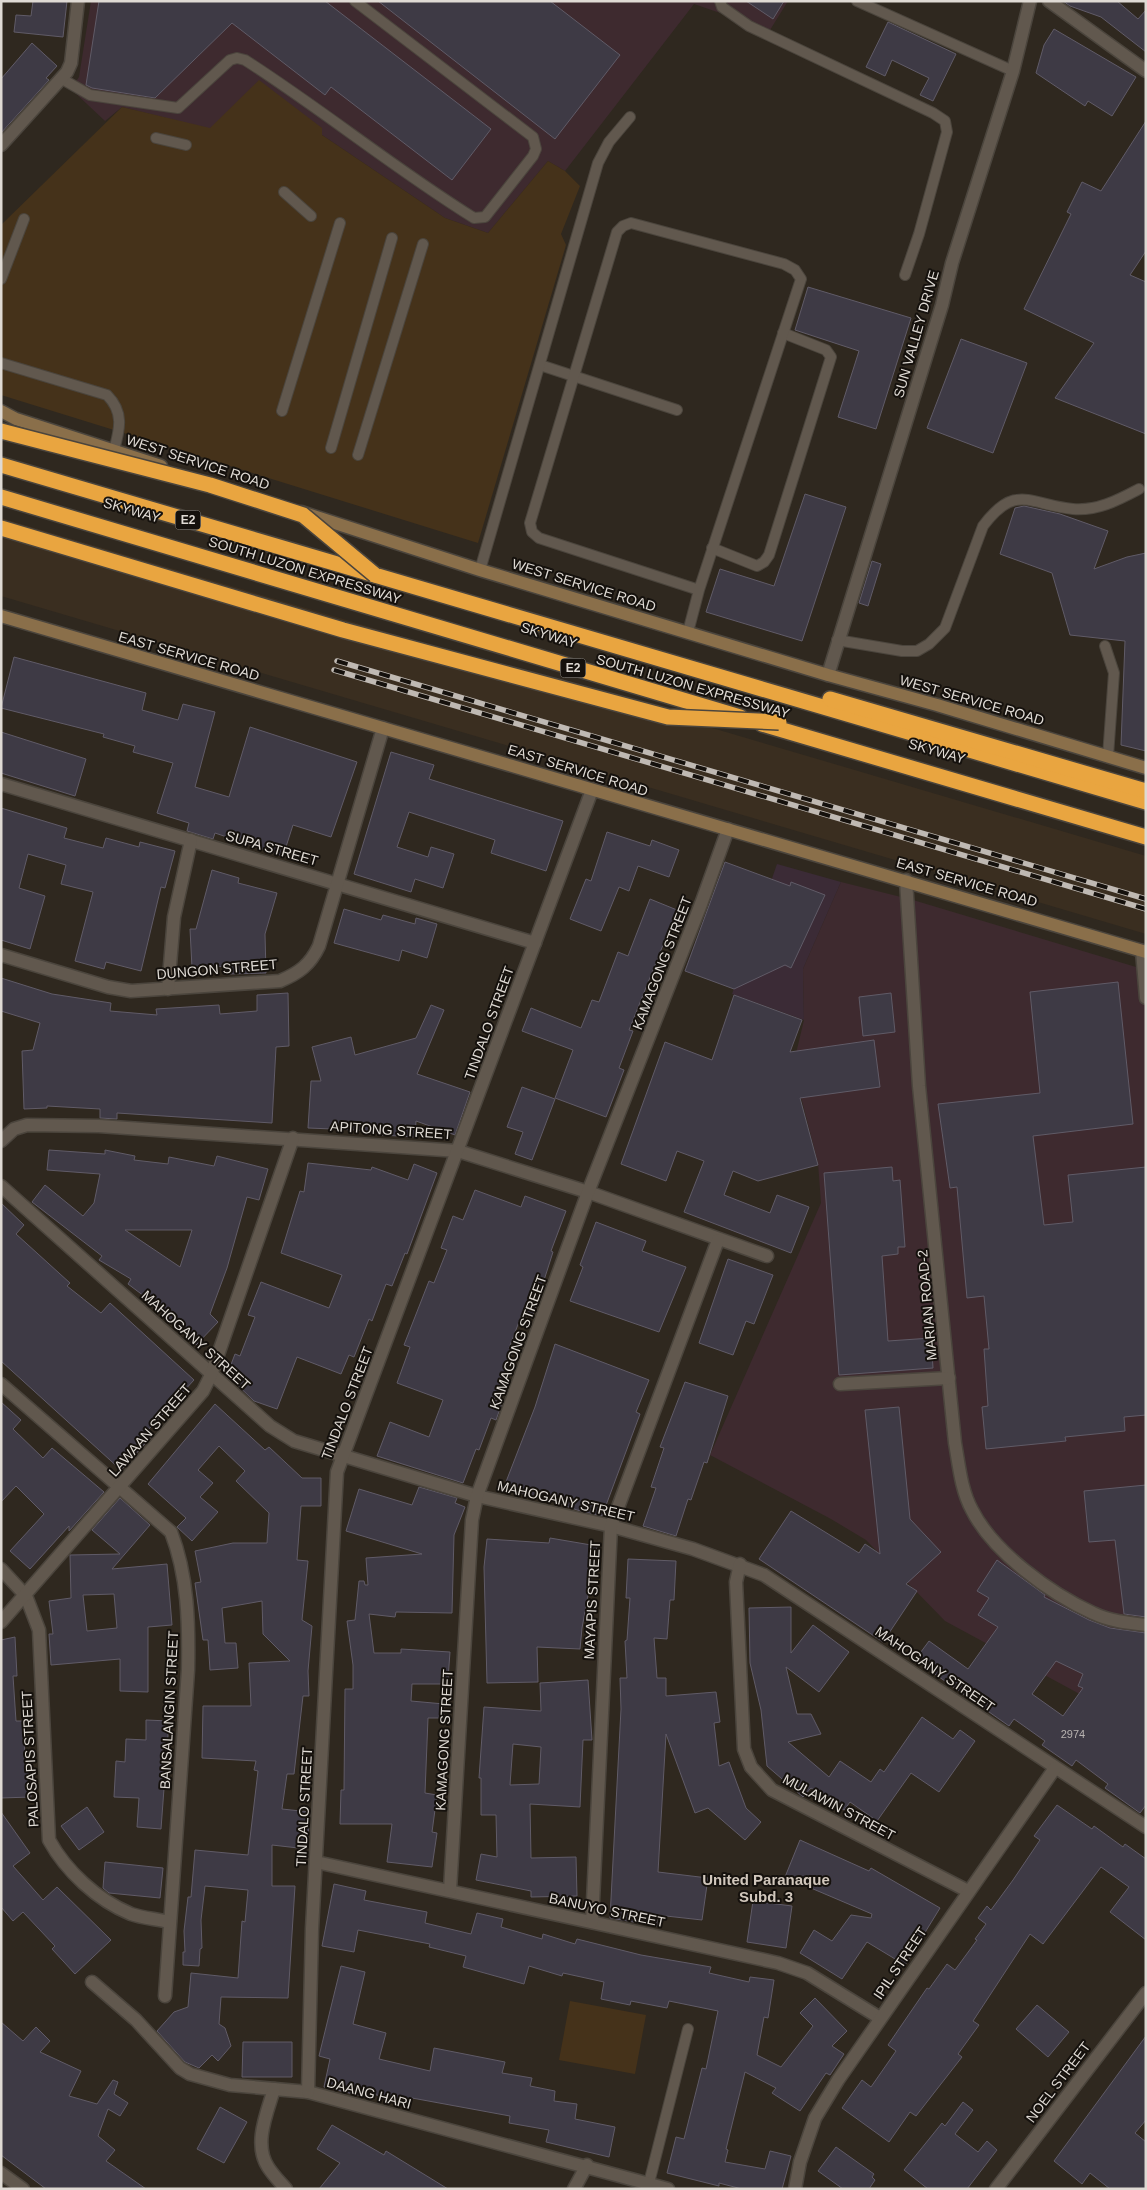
<svg xmlns="http://www.w3.org/2000/svg" width="1147" height="2190" font-family="Arial,sans-serif">
<style>
.commercial{fill:#3b2b36}
.industrial{fill:#3e2a2f}
.built{fill:#3a2e20}
.green{fill:#45321a}
.building{fill:#3e3a45;stroke:#605b67;fill-rule:evenodd}
.lines{fill:none;stroke-linecap:round;stroke-linejoin:round}
.service-casing{stroke:#4b453d;stroke-width:12}
.minor-casing{stroke:#4b453d;stroke-width:15}
.tertiary-casing{stroke:#4b453d;stroke-width:15}
.secondary-casing{stroke:#4b453d;stroke-width:15}
.motorway-casing{stroke:#4b453d;stroke-width:18}
.service{stroke:#61584e;stroke-width:10}
.minor{stroke:#61584e;stroke-width:12}
.tertiary{stroke:#61584e;stroke-width:12}
.secondary{stroke:#8a6f4a;stroke-width:12}
.motorway{stroke:#e9a540;stroke-width:15}
.rail-casing{stroke:#bfb9b3;stroke-width:5.5}
.rail{stroke:#15110d;stroke-width:4;stroke-dasharray:11;stroke-linecap:butt}
.motorway-bridge-casing{stroke:#4b453d;stroke-width:18;stroke-linecap:butt}
.motorway-bridge{stroke:#e9a540;stroke-width:15}
.labels{text-anchor:middle;stroke-width:4;stroke-linejoin:round;paint-order:stroke}
.number-label{font-size:11px;fill:#b7b2b0}
.shield{fill:#15110d;stroke:#a29e98;stroke-width:1}
.shield-label{font-size:12px;font-weight:bold;fill:#dfdad4}
.street-label{font-size:14px;fill:#dfdad4;stroke:#15110d}
.neighbourhood-label{font-size:15px;font-weight:bold;fill:#d1c7bc;stroke:#15110d}
</style>
<rect width="100%" height="100%" fill="#2f281f"/>
<path class="commercial" d="M777,864L841,882L803,969L804,1020L732,994Z"/>
<g class="industrial">
<path d="M91,1H788L770,30L694,4L565,171L548,161L488,233L445,218L322,135V128L210,129L122,107L105,121L71,89L79,77Z"/>
<path d="M841,882L913,900L1146,970V1730L945,1621L866,1540L831,1519L710,1455L821,1203L818,1163L793,1066L804,1020L803,969Z"/>
</g>
<path class="built" d="M1,518L1146,856V934L1,596Z"/>
<g class="green">
<path d="M259,80L322,128V135L445,218L488,233L548,161L565,171L580,186L561,234L566,245L478,543L1,395V225L122,107L210,128Z"/>
<path d="M570,2001L646,2015L635,2074L559,2060Z"/>
</g>
<g class="building">
<path d="M33,1H67L63,37L14,32L16,15L31,16Z"/>
<path d="M99,1H325L491,129L452,180L331,87L325,95L232,23L155,98L92,88L86,85Z"/>
<path d="M378,1H550L620,55L555,139Z"/>
<path d="M746,1H784L773,19Z"/>
<path d="M1063,1H1117L1138,19L1146,10V52L1101,17L1070,6Z"/>
<path d="M888,22L956,54L933,101L920,95L929,78L892,60L885,76L866,67Z"/>
<path d="M1054,29L1136,77L1112,116L1088,101L1085,106L1036,73L1044,45Z"/>
<path d="M32,43L57,66L46,78L49,80L1,133V79Z"/>
<path d="M1146,121V251L1130,275L1146,282V434L1055,398L1094,343L1024,309L1071,214L1067,212L1082,182L1101,191Z"/>
<path d="M808,287L911,318L876,429L838,417L859,351L795,330Z"/>
<path d="M961,339L1027,363L993,453L927,428Z"/>
<path d="M805,494L846,507L802,641L706,612L720,569L774,586Z"/>
<path d="M1024,506L1060,514L1108,531L1094,569L1127,557L1146,553V751L1121,745L1125,641L1070,635L1052,573L1000,554L1015,508Z"/>
<path d="M872,561L881,564L868,606L859,603Z"/>
<path d="M14,657L146,693L142,710L178,720L183,704L215,712L195,787L229,797L250,727L357,762L331,837L293,825L283,856L215,833L213,839L187,831L189,823L157,813L173,763L133,752L135,746L103,737L104,734L1,708Z"/>
<path d="M1,732L86,759L75,796L1,773Z"/>
<path d="M391,752L434,765L429,779L563,821L546,871L491,853L495,840L409,812L397,847L428,857L431,847L454,854L443,888L415,879L411,892L354,874Z"/>
<path d="M1,808L67,828L64,838L103,848L106,838L139,847L140,842L175,851L165,888L161,887L141,971L106,962L104,969L75,961L93,892L61,884L66,865L28,854L19,888L45,896L30,949L1,940Z"/>
<path d="M607,832L650,846L652,840L679,850L669,877L638,866L629,891L619,887L601,931L570,919L586,879L591,881Z"/>
<path d="M725,862L790,886L791,882L825,895L791,968L785,965L734,989L685,971Z"/>
<path d="M212,870L239,878L238,883L277,893L265,934L266,973L229,974V966L192,968L190,929H196Z"/>
<path d="M650,899L677,910L629,1030L633,1031L619,1068L624,1070L606,1117L555,1098L573,1050L522,1031L531,1008L581,1028L592,1000L599,1002L618,952L628,956Z"/>
<path d="M344,909L381,920L383,915L415,924L416,918L437,924L427,958L402,950L399,961L334,943Z"/>
<path d="M1,978L52,994L111,1003L110,1011L157,1015L156,1009L219,1005L220,1014L257,1011V995L288,993L289,1046L276,1047L272,1123L117,1113V1119L100,1118V1109L47,1106V1108L24,1109L22,1051L33,1050L40,1023L1,1011Z"/>
<path d="M1118,982L1133,1124L1033,1136L1044,1225L1073,1222L1068,1175L1146,1167V1415L1124,1417L1125,1431L1065,1437L1066,1441L986,1449L982,1407L988,1406L984,1349H989L984,1296L967,1298L957,1187L950,1188L938,1104L1040,1093L1030,992Z"/>
<path d="M891,993L895,1032L863,1036L859,997Z"/>
<path d="M734,995L802,1020L790,1052L874,1040L880,1087L800,1098L818,1165L758,1181L733,1171L724,1195L770,1213L777,1195L809,1207L791,1253L684,1212L704,1161L677,1151L666,1181L621,1164L665,1042L712,1060Z"/>
<path d="M431,1005L444,1010L417,1074L470,1092L455,1135L416,1121L415,1137L382,1135V1131L308,1128L311,1081H321L312,1047L351,1037L355,1055L416,1038Z"/>
<path d="M522,1087L555,1099L532,1160L515,1154L523,1132L507,1127Z"/>
<path d="M49,1150L105,1154V1150L135,1156L134,1160L168,1164L169,1157L214,1166L217,1156L268,1169L259,1200L247,1197L227,1268L210,1314L218,1322L196,1345L152,1302L128,1284L131,1279L99,1260L102,1256L32,1202L45,1185L83,1216L94,1203L100,1174L47,1170ZM125,1230H192L180,1267Z"/>
<path d="M308,1163L371,1170L372,1167L408,1180L414,1164L437,1173L407,1254L405,1253L392,1286L386,1284L372,1321L369,1319L354,1357L349,1355L341,1374L297,1357L277,1409L254,1401L227,1375L235,1354L240,1356L255,1317L248,1315L261,1282L329,1308L342,1275L281,1253L300,1191L304,1192Z"/>
<path d="M892,1167L893,1181L900,1180L905,1247H898V1254L882,1256L888,1341L931,1338L933,1368L839,1375L824,1173Z"/>
<path d="M475,1190L521,1207L525,1196L566,1211L551,1251L553,1252L532,1318L522,1314L509,1348L513,1350L494,1400L502,1403L496,1420L491,1418L479,1450L476,1449L463,1483L377,1456L390,1422L429,1437L443,1400L397,1383L410,1347L404,1345L429,1281L434,1283L447,1250L441,1248L453,1216L463,1220Z"/>
<path d="M1,1203L24,1225L16,1234L70,1283L67,1286L101,1313L110,1303L194,1380L148,1430L153,1435L121,1470L1,1361Z"/>
<path d="M596,1222L646,1241L642,1251L686,1267L659,1332L570,1301L583,1267L580,1265Z"/>
<path d="M728,1259L773,1275L754,1324L746,1321L733,1355L699,1343Z"/>
<path d="M555,1344L649,1380L636,1412L640,1414L602,1516L577,1510L539,1496L537,1499L504,1487L535,1407Z"/>
<path d="M685,1382L728,1396L707,1463L704,1462L691,1500L688,1499L676,1536L643,1526L656,1488L651,1487L664,1448L660,1447Z"/>
<path d="M1,1402L21,1420L13,1429L43,1458L52,1448L104,1492L69,1531V1526L30,1569L10,1551L44,1514L16,1486L1,1502Z"/>
<path d="M215,1404L265,1450L269,1447L302,1478H321V1506H301L297,1560L308,1561L302,1620L312,1626L308,1671L309,1696H303L294,1774H287L282,1809L310,1812L307,1849L272,1845V1886H295L288,1998L221,1997L219,2024L225,2028L231,2046L218,2061L212,2055L199,2068L185,2062L157,2031L174,2012L188,2007L191,1973L238,1978L242,1921L245,1922L248,1890L205,1886L201,1920L202,1948L200,1949L199,1966L183,1965V1952H185L184,1931L188,1897H191L195,1850L248,1855L258,1771L254,1770L256,1761L202,1758L203,1706H251L249,1663L290,1661L263,1634L262,1601L222,1608L225,1643H236L238,1668L210,1670L208,1640H203L195,1583L201,1582L195,1551L233,1543H267L269,1513L236,1481L245,1471L219,1446L198,1470L213,1483L200,1497L218,1512L192,1541L177,1527L186,1518L148,1484Z"/>
<path d="M899,1407L910,1519L941,1552L906,1584L917,1591L883,1642L759,1559L791,1511L859,1553L865,1544L880,1554L865,1410Z"/>
<path d="M1146,1485V1617L1124,1614L1115,1540L1089,1542L1084,1491Z"/>
<path d="M419,1487L457,1498L455,1503L465,1507L454,1535L452,1613L396,1612L395,1617L369,1614L374,1653H401V1649L450,1652L448,1679H445L444,1684H412L411,1701L444,1704L443,1718H428L425,1793L437,1795L432,1832L437,1833L432,1867L387,1862L392,1824H340L341,1790H344L345,1689H353V1665L347,1621L355,1620L359,1581H364L365,1585H368L366,1558L422,1554L346,1531L359,1489L412,1505Z"/>
<path d="M120,1498L150,1525L112,1569L167,1564L172,1625L148,1627V1692L120,1691V1659L51,1665L49,1634H53L49,1601L71,1598L70,1555L120,1554L92,1530ZM114,1594L117,1628L87,1631L83,1595Z"/>
<path d="M550,1538L597,1546L582,1628L580,1649L537,1647L538,1682L487,1683L484,1567L487,1539L549,1543Z"/>
<path d="M628,1559L676,1561L674,1600H670L667,1639L654,1638L657,1678H666V1696L716,1692L720,1722L714,1723L719,1766L729,1762L746,1808L761,1822L745,1840L708,1808L695,1813L666,1734L658,1872L708,1878L702,1920L657,1915V1926L610,1918L621,1709L620,1678H627L625,1641L627,1640L630,1598H626Z"/>
<path d="M997,1560L1045,1595L1044,1597L1089,1620L1110,1628L1146,1633V1805L1140,1813L1105,1788L1108,1784L1076,1760L1072,1766L1042,1745L1045,1741L1014,1719L1009,1726L915,1660L929,1641L968,1669L998,1627L978,1615L989,1598L977,1591ZM1056,1661L1083,1674L1078,1686L1083,1688L1063,1716L1032,1694Z"/>
<path d="M791,1607V1653L813,1625L849,1652L819,1692L786,1667L797,1714H811L821,1734L788,1742L829,1777L840,1761L871,1782L880,1769L884,1772L922,1717L953,1739L960,1730L975,1741L939,1792L911,1773L877,1821L850,1802L844,1810L811,1788L803,1797L767,1766L761,1710L750,1663L749,1608Z"/>
<path d="M15,1637L17,1676H13L16,1721H23L25,1757H29L31,1797L1,1798V1640Z"/>
<path d="M588,1680L592,1740H583L580,1807L530,1804L531,1858L576,1857L577,1896L531,1897V1891L476,1880L481,1854L497,1857L496,1815H481V1778H479L484,1707L541,1711L540,1683ZM513,1744L541,1747L539,1784L510,1785Z"/>
<path d="M146,1720L169,1721L161,1829L137,1827L139,1798L114,1797L116,1761L125,1762L126,1739L146,1740Z"/>
<path d="M1057,1805L1092,1829L1094,1826L1123,1847L1125,1844L1146,1859V1940L1110,1912L1129,1887L1101,1867L1043,1944L1030,1934L973,2021L979,2025L958,2054L962,2057L916,2116L910,2112L889,2142L842,2108L862,2080L871,2087L896,2051L888,2045L927,1988L929,1989L947,1964L955,1970L977,1940L975,1939L986,1924L978,1918L987,1906L991,1910L1013,1880L1040,1840L1034,1836Z"/>
<path d="M87,1807L104,1832L79,1850L61,1826Z"/>
<path d="M1,1812L30,1853L13,1866L43,1900L57,1887L111,1940L75,1974L52,1949L55,1946L23,1912L13,1921L1,1907Z"/>
<path d="M800,1840L869,1871L871,1868L940,1908L905,1965L867,1942L842,1979L800,1953L814,1930L832,1941L851,1915L871,1918L872,1914L785,1877Z"/>
<path d="M105,1862L163,1868L160,1898L109,1893L103,1888Z"/>
<path d="M334,1884L366,1891L364,1900L427,1912L425,1923L471,1934L477,1913L503,1919L501,1927L542,1939L543,1934L575,1944L577,1939L641,1955L711,1967L709,1973L749,1982L750,1977L774,1980L768,2018L764,2017L757,2055L781,2067L813,2026L800,2013L815,1998L847,2031L832,2046L844,2054L830,2075L826,2073L800,2111L772,2093L776,2088L745,2072L726,2149L728,2150L725,2162L765,2169L770,2151L791,2156L782,2189H742L719,2183V2186L667,2173L676,2137L684,2139L702,2068L706,2069L718,2011L669,2001L667,2008L631,2001L630,2005L601,1999L604,1982L563,1973L562,1976L529,1966L524,1984L463,1967L466,1956L429,1947L430,1944L358,1930L354,1952L322,1946Z"/>
<path d="M753,1901L792,1906L786,1948L747,1942Z"/>
<path d="M341,1966L365,1972L353,2024L386,2033L379,2059L430,2071L434,2048L505,2062L502,2073L532,2078L530,2086L555,2091L554,2101L577,2104L575,2119L615,2127L609,2157L546,2142L549,2130L509,2123L510,2116L412,2098L411,2102L367,2093L366,2097L324,2087L330,2059L319,2056Z"/>
<path d="M1037,2005L1069,2032L1048,2057L1016,2029Z"/>
<path d="M1,2022L23,2041L36,2027L50,2041L40,2052L81,2071L69,2096L97,2104L113,2080L118,2082L114,2094L128,2103L120,2116L108,2109L98,2136L115,2150L106,2161L146,2189H46L1,2155Z"/>
<path d="M1146,2036V2120L1135,2133L1146,2142V2189H1110L1090,2173L1082,2184L1054,2161Z"/>
<path d="M243,2042H292V2077H242Z"/>
<path d="M963,2102L973,2110L955,2134L978,2152L987,2141L997,2150L967,2189H928L904,2170L942,2123L945,2126Z"/>
<path d="M220,2107L247,2122L224,2163L197,2149Z"/>
<path d="M332,2125L384,2155L386,2151L448,2189H319L340,2163L317,2149Z"/>
<path d="M836,2147L874,2174L872,2177L875,2180L869,2189H843L818,2171Z"/>
</g>
<g class="lines">
<defs>
<g id="service">
<path d="M720,1L722,7L749,26L933,113L945,121L947,132L919,234L905,275"/>
<path d="M857,1L1013,71"/>
<path d="M62,79L90,95L178,108L230,60L237,58L245,60C323,110 395,169 474,218L485,217L533,156L536,149L533,137L355,1"/>
<path d="M156,138L186,145"/>
<path d="M284,192L311,216"/>
<path d="M1,279L24,219"/>
<path d="M1,363L107,395C124,412 120,429 114,450"/>
<path d="M540,365L677,410"/>
<path d="M282,411L340,223"/>
<path d="M331,448L392,238"/>
<path d="M358,455L423,244"/>
<path d="M712,548L757,566L764,562L769,555L831,357L826,350L783,333"/>
<path d="M480,570L598,163L609,142L630,117"/>
<path d="M688,632L699,590L801,279L795,270L784,264L631,223L623,226L617,232L530,523L532,532L539,538L699,590"/>
<path d="M837,640L902,651H917L929,644L945,628L983,526C1016,482 1030,505 1073,509C1098,511 1118,500 1139,489"/>
<path d="M1105,646L1114,673L1108,756"/>
<path d="M649,2183L688,2029"/>
</g>
<g id="minor">
<path d="M1049,1L1146,71"/>
<path d="M828,675L942,305L952,263L1013,71L1030,1"/>
<path d="M1,784L535,943"/>
<path d="M906,880L919,1086L955,1443C959,1465 961,1490 972,1510C993,1552 1051,1594 1093,1613C1109,1621 1128,1623 1146,1625"/>
<path d="M1142,951L1146,998"/>
<path d="M1,955L108,987L131,991L280,981C299,973 310,965 319,946L383,728"/>
<path d="M168,989L174,917L191,840"/>
<path d="M1,1141L14,1129L27,1125L99,1126L458,1151L588,1192L767,1256"/>
<path d="M1,1186L270,1426L294,1441L477,1496L611,1526L693,1549L764,1575L1146,1827"/>
<path d="M1,1384L171,1532C188,1576 189,1623 188,1670L165,1996"/>
<path d="M840,1384L949,1378"/>
<path d="M740,1564L736,1582L744,1749L751,1767L772,1790L968,1891"/>
<path d="M1,1569L26,1596L39,1630L49,1840C66,1871 97,1900 131,1914C142,1918 157,1919 169,1922"/>
<path d="M1,1622L203,1391L211,1375L293,1138"/>
<path d="M316,1862L778,1963L807,1973L880,2018"/>
<path d="M450,1890L472,1520L477,1496L588,1192L701,904L728,829"/>
<path d="M592,1922L611,1526L718,1240"/>
<path d="M92,1982L136,2020L180,2068L190,2074L230,2085L308,2092L668,2189"/>
<path d="M274,2089C267,2113 253,2144 268,2167C273,2175 280,2182 286,2189"/>
<path d="M308,2092L312,1929L337,1472L592,790"/>
<path d="M1,2173L23,2189"/>
<path d="M574,2189L587,2165"/>
<path d="M795,2189L800,2162L815,2118L838,2080L1055,1768"/>
<path d="M996,2189L1146,1993"/>
</g>
<path id="tertiary" d="M1,145L67,72L71,63L78,1"/>
<g id="secondary">
<path d="M1,411L16,419L161,466"/>
<path d="M301,512L480,570L828,675L937,705L1146,768"/>
<path d="M1,616L1146,952"/>
</g>
<g id="motorway">
<path d="M1,465L1146,802"/>
<path d="M1,497L740,717"/>
<path d="M830,699L1146,791"/>
<path d="M762,724L1146,837"/>
</g>
</defs>
<use href="#service" class="service-casing"/>
<use href="#minor" class="minor-casing"/>
<use href="#tertiary" class="tertiary-casing"/>
<use href="#secondary" class="secondary-casing"/>
<use href="#motorway" class="motorway-casing"/>
<use href="#service" class="service"/>
<use href="#minor" class="minor"/>
<use href="#tertiary" class="tertiary"/>
<use href="#secondary" class="secondary"/>
<use href="#motorway" class="motorway"/>
<defs>
<g id="rail">
<path d="M337,661L1146,899"/>
<path d="M334,670L1146,909"/>
</g>
</defs>
<use href="#rail" class="rail-casing"/>
<use href="#rail" class="rail"/>
<defs>
<g id="motorway-bridge">
<path d="M1,431L210,485L303,515L375,575"/>
<path d="M1,528L343,630L668,717L779,722"/>
</g>
</defs>
<use href="#motorway-bridge" class="motorway-bridge-casing"/>
<use href="#motorway-bridge" class="motorway-bridge"/>
</g>
<g class="labels">
<g class="number-label">
<text x="1073" y="1738">2974</text>
</g>
<g class="shield">
<rect x="175.5" y="510.5" width="25" height="19" rx="4"/>
<rect x="560.5" y="658.5" width="25" height="19" rx="4"/>
</g>
<g class="shield-label">
<text x="188" y="524">E2</text>
<text x="573" y="672">E2</text>
</g>
<g class="street-label">
<text transform="translate(916 334) rotate(-74)" y="5">SUN VALLEY DRIVE</text>
<text transform="translate(198 462) rotate(18)" y="5">WEST SERVICE ROAD</text>
<text transform="translate(132 510) rotate(16)" y="5">SKYWAY</text>
<text transform="translate(305 570) rotate(17)" y="5">SOUTH LUZON EXPRESSWAY</text>
<text transform="translate(584 585) rotate(17)" y="5">WEST SERVICE ROAD</text>
<text transform="translate(549 635) rotate(17)" y="5">SKYWAY</text>
<text transform="translate(189 656) rotate(16)" y="5">EAST SERVICE ROAD</text>
<text transform="translate(693 686) rotate(16)" y="5">SOUTH LUZON EXPRESSWAY</text>
<text transform="translate(972 700) rotate(16)" y="5">WEST SERVICE ROAD</text>
<text transform="translate(937 751) rotate(16)" y="5">SKYWAY</text>
<text transform="translate(578 770) rotate(17)" y="5">EAST SERVICE ROAD</text>
<text transform="translate(272 848) rotate(16)" y="5">SUPA STREET</text>
<text transform="translate(967 882) rotate(16)" y="5">EAST SERVICE ROAD</text>
<text transform="translate(662 963) rotate(-69)" y="5">KAMAGONG STREET</text>
<text transform="translate(217 969) rotate(-5)" y="5">DUNGON STREET</text>
<text transform="translate(489 1023) rotate(-70)" y="5">TINDALO STREET</text>
<text transform="translate(391 1130) rotate(4)" y="5">APITONG STREET</text>
<text transform="translate(927 1305) rotate(-95)" y="5">MARIAN ROAD-2</text>
<text transform="translate(196 1340) rotate(42)" y="5">MAHOGANY STREET</text>
<text transform="translate(518 1342) rotate(-70)" y="5">KAMAGONG STREET</text>
<text transform="translate(347 1403) rotate(-69)" y="5">TINDALO STREET</text>
<text transform="translate(150 1430) rotate(-49)" y="5">LAWAAN STREET</text>
<text transform="translate(566 1501) rotate(13)" y="5">MAHOGANY STREET</text>
<text transform="translate(592 1600) rotate(-87)" y="5">MAYAPIS STREET</text>
<text transform="translate(935 1669) rotate(34)" y="5">MAHOGANY STREET</text>
<text transform="translate(169 1710) rotate(-87)" y="5">BANSALANGIN STREET</text>
<text transform="translate(444 1740) rotate(-87)" y="5">KAMAGONG STREET</text>
<text transform="translate(30 1759) rotate(-93)" y="5">PALOSAPIS STREET</text>
<text transform="translate(304 1807) rotate(-87)" y="5">TINDALO STREET</text>
<text transform="translate(839 1807) rotate(28)" y="5">MULAWIN STREET</text>
<text transform="translate(607 1910) rotate(12)" y="5">BANUYO STREET</text>
<text transform="translate(900 1963) rotate(-56)" y="5">IPIL STREET</text>
<text transform="translate(1058 2082) rotate(-53)" y="5">NOEL STREET</text>
<text transform="translate(369 2093) rotate(15)" y="5">DAANG HARI</text>
</g>
<g class="neighbourhood-label">
<text x="766" y="1885">United Paranaque<tspan x="766" dy="17">Subd. 3</tspan></text>
</g>
</g>
<rect width="1147" height="2190" fill="none" stroke="#dfdad4" stroke-width="5"/>
</svg>
